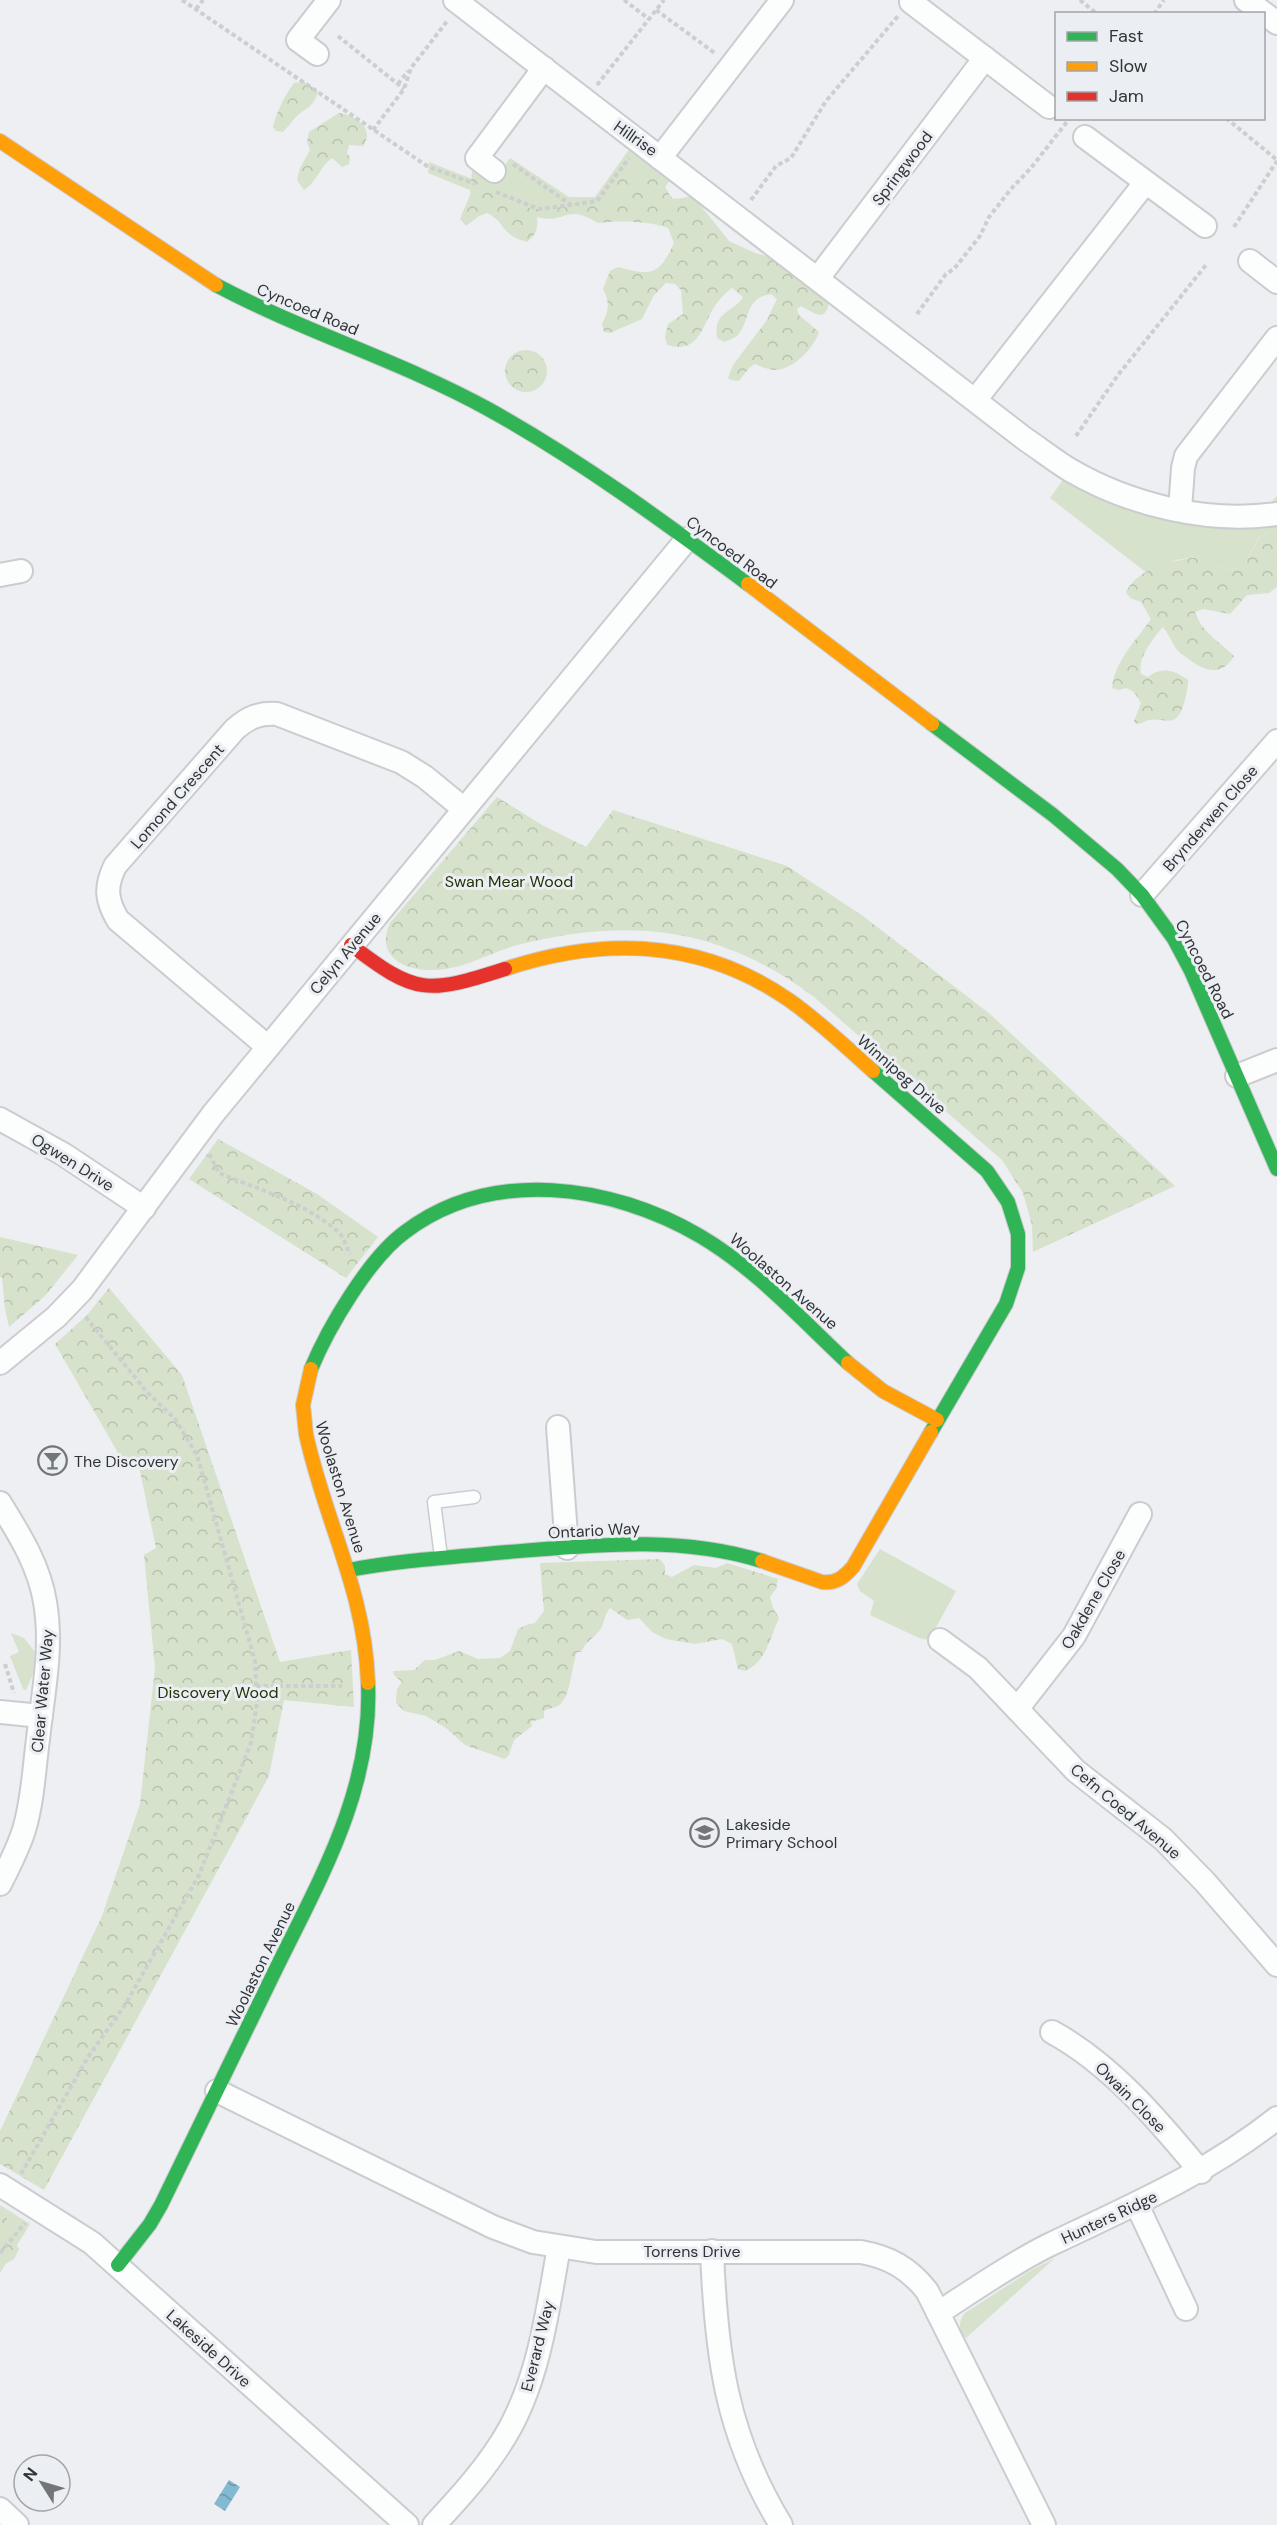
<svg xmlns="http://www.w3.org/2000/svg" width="1277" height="2525" font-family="'DM Sans',sans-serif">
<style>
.green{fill:#d6e2cb}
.forest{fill:url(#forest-crowns)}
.water{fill:url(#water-waves)}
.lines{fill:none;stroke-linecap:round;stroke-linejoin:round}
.lane-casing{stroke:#cbcccf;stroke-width:15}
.street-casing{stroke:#cbcccf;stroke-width:26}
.fast-casing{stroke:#cbcccf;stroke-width:16}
.slow-casing{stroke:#cbcccf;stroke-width:16}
.jam-casing{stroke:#cbcccf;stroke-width:16}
.path{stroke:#cdcecf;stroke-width:4;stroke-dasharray:4.5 3;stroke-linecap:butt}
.lane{stroke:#fcfdfd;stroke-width:12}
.street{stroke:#fcfdfd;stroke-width:22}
.fast{stroke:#30b455;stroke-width:14}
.slow{stroke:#ff9f0a;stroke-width:14}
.jam{stroke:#e5322d;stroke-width:14}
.labels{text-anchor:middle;stroke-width:6;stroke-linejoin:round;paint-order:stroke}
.street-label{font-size:16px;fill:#323335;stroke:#ebeff4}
.park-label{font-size:16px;fill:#233203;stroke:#ebeff4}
.poi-label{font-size:16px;fill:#323335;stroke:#ebeff4;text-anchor:start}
</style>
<defs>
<pattern id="forest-crowns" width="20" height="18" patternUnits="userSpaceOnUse" patternTransform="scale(1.5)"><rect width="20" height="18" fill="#d6e2cb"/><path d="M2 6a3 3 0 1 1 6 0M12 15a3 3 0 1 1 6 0" fill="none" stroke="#b8c2af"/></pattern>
<pattern id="water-waves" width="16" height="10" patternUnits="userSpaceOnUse" patternTransform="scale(1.5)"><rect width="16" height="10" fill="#83bad1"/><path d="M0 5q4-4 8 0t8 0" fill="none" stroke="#6c98aa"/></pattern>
</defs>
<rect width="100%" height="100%" fill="#edeff2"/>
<g class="green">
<path d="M640,143L677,171L655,200L541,214L477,193L428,173L429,162L490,186L510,158L569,197H595L628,151Z"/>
<path d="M1070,470L1103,487L1257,517L1277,496V530L1274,528L1259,537L1245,564L1231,571L1217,566L1203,556L1176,560L1147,573L1050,498Z"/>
<path d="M880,1549L956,1591L929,1640L919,1638L870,1615L874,1601L860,1591L857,1584Z"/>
<path d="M11,1633L24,1638L35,1652L34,1672L26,1690L23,1689L10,1656L19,1652Z"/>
<path d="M0,2205L30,2224L0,2273Z"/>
<path d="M1055,2258L966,2338C958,2330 958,2322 965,2313L1030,2271Z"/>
</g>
<g class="forest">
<path d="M304,82L318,91C313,109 307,106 296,117C292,121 288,127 283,132L276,131L273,127C276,113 285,95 294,83Z"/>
<path d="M339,113C355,115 376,129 363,146L349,145L347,153L350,158L349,164L342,167L332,158C320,166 317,182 304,190L297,180L300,168L310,150L307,142L309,132Z"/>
<path d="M480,165L497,178L492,186V194L535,210C553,197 586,197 606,205L615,199L612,184L619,176L628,174L639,181L646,177L647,171L652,167C663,177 664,189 673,199C682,199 688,196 697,197L701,206L729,241L755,253L774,258L815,286L829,303C825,323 814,313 801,306L797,309L799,315L819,332C814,348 792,371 774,370C767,369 761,367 755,364L749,368L739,381L731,380L728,378L733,365L767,320L777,299L771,294C744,298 751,319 738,335C735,338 729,340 724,342L717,338C713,310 734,313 743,297L732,288C725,293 717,302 713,309C701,330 697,354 667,345L665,336L668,324L683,314L681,290L675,284L666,283L654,295L642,319L610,333L604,332L602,324C609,310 610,303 603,289L610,271L618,267C651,276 659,276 674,243L668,228C652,221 616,220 598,223C565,202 566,225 537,217C538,229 536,235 527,242C501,236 505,221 487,213L479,216L466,226L460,219L470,195L472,170Z"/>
<circle cx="526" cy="371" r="21"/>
<path d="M1274,528L1277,530V587L1269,593L1247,595L1230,614L1203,609L1195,612C1202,633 1219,641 1234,656C1223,675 1207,673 1190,660C1185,656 1178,652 1175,647C1171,640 1168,633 1163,627C1153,638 1137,659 1141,674L1148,677C1161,666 1175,670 1188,680C1188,690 1183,717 1173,720C1166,722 1156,718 1149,720C1142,722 1141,725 1135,723L1134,721L1141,703L1134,692L1126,688L1119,690L1112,688C1115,660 1136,641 1151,619L1141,602L1130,598L1126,592C1139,566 1177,560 1203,556L1217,566L1231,571L1245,564L1264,529Z"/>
<path d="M497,797L542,825L586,847L613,810L787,866L863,916L990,1014L1175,1186L1033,1252L1032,1225L1023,1193L1002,1160L814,997C721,927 632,917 521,944C493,951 463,970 434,970C404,971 375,956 390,923Z"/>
<path d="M218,1139L317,1194L378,1237L346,1278L189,1179Z"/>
<path d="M0,1237L78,1255L45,1296L9,1327L5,1309L2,1278L0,1277Z"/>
<path d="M109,1288L182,1375L280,1662L351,1650L354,1707L284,1700L269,1776L44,2190L0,2164V2131L102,1916L140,1804L155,1668L144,1555L156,1548L138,1462L124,1463L55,1344L87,1315Z"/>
<path d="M660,1559L665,1566V1574L672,1577L694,1565L716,1568L727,1563L778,1579L776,1589L770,1597L773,1608L779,1618C770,1638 766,1662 745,1671L738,1669L732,1644L722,1639L695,1644L666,1639L652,1632L639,1618L627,1620L610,1608C604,1615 605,1622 600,1630C594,1638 585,1642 581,1652H577C571,1667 571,1698 558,1706C554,1708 549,1708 544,1711V1718L531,1722L532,1726L514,1740L509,1755L505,1759L465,1745L446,1728L426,1716L404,1711L396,1703L397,1689L402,1682L394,1675L393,1671L414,1670L425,1660H435L459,1651L478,1659L500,1658L510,1651L518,1629L526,1625L535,1623L544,1611L540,1563Z"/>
<path d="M6,2217L11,2227L8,2231L19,2249L14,2259L0,2267V2220Z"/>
</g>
<path class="water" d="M229,2480L240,2487L225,2511L214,2504Z"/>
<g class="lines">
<defs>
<path id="lane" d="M441,1557L434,1502L474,1497"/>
<g id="street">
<path d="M455,0L1025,439C1040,449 1055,461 1070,470C1130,505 1208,524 1277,514"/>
<path d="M1246,0L1277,23"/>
<path d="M911,2L1049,107"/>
<path d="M317,54L298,40L329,0"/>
<path d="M1085,137L1205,226"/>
<path d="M660,158L782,0"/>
<path d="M494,171L477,158L544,68"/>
<path d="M1250,261L1277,282"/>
<path d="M818,278L985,58"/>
<path d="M976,399L1145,183"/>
<path d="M1180,510L1183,468L1186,456L1277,338"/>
<path d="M0,575L21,571"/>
<path d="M1142,895L1277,741"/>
<path d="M268,1047L118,920C106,900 105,887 115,866L235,729C249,717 259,713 277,714L401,762L425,777L464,809"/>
<path d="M1237,1076L1277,1060"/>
<path d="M0,1119L63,1154L144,1208"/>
<path d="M0,1363L56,1317L82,1290L213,1114L687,539"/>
<path d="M558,1427L567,1548"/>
<path d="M0,1503C19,1534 39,1565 45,1602C53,1648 43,1693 38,1739C34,1769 33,1800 24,1830C18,1849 9,1866 0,1884"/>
<path d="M940,1640L978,1668L1076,1771L1163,1839L1205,1882L1277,1965"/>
<path d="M1017,1709L1074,1636L1140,1514"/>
<path d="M0,1712L41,1716"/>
<path d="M1052,2032C1111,2064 1158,2120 1201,2172"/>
<path d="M217,2091L493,2227L533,2242L596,2252H861C889,2257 909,2268 927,2291L1044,2525"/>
<path d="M0,2185L92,2243L407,2525"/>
<path d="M1137,2205L1186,2309"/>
<path d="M712,2251C716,2355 726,2435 781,2525"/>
<path d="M938,2313C974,2290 1009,2265 1047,2246C1128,2207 1205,2175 1277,2118"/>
<path d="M0,2509L17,2525"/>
<path d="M434,2525C462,2495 490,2464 510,2428C540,2373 548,2307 559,2247"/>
</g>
<g id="fast">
<path d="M216,285C304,332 401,361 488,409C580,460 664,522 748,584"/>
<path d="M932,724L1053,815L1117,869L1142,895L1174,939L1191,971L1277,1169"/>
<path d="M873,1071L987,1171L1008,1202L1018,1234V1268L1006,1304L931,1432"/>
<path d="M311,1369C328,1328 369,1258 405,1232C491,1167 611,1184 700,1236C756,1269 801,1319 848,1363"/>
<path d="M349,1570C401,1560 455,1557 508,1552C593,1545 679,1535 762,1561"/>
<path d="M118,2265L150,2224L161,2205C198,2130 234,2054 271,1979C317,1884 373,1792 368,1683"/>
</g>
<g id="slow">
<path d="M0,141L216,285"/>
<path d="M748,584L932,724"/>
<path d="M505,969C605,936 701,939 789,1000C819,1021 846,1047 873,1071"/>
<path d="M848,1363L883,1391L937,1420"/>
<path d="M311,1369L303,1405L306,1434C325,1522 365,1590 368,1683"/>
<path d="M762,1561L822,1582C836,1584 844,1577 853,1567L931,1432"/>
</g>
<path id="jam" d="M351,945C416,995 427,994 505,969"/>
</defs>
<use href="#lane" class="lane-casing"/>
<use href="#street" class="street-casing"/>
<use href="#fast" class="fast-casing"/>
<use href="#slow" class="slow-casing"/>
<use href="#jam" class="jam-casing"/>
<g class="path">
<path d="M182,0L427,166L475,184"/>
<path d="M624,0L649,19"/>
<path d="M1080,0L1097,14"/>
<path d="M196,9L203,0"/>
<path d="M656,10L716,54"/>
<path d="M1154,14L1164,0"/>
<path d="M338,36L404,89"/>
<path d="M398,84L408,71"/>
<path d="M597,85L664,0"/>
<path d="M1226,118L1277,160"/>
<path d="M373,130L404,89L411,68L448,20"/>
<path d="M513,164L571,205L597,201L629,158"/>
<path d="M496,192L539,209L571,205"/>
<path d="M751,200L776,166L791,158L826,101L898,16"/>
<path d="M1234,227L1277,161"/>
<path d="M917,314L946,274L954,269L980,236L989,217L1011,189L1031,168L1070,118"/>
<path d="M1076,436L1118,375L1206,265"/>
<path d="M209,1154L219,1173C259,1190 308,1203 340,1234C345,1239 346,1249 351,1254"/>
<path d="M5,1664L14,1693"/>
<path d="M256,1686H342"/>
<path d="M21,2174L88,2057L125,2005L199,1875L251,1743L257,1702L255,1661L197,1455L175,1419L147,1392L84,1315"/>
<path d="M0,2253L25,2223"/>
</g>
<use href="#lane" class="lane"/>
<use href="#street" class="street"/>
<use href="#fast" class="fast"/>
<use href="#slow" class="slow"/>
<use href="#jam" class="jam"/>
</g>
<defs>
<symbol id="bar-ring" viewBox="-11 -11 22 22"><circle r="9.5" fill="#ebeff4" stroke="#737577" stroke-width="1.5"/><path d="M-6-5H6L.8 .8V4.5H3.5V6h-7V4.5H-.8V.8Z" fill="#737577"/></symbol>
<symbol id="school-ring" viewBox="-11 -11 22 22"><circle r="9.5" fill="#ebeff4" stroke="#737577" stroke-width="1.5"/><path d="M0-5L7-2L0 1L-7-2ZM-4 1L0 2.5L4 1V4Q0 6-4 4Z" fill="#737577"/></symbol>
</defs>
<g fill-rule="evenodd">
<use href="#bar-ring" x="36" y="1444" width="33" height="33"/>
<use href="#school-ring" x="688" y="1816" width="33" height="33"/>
</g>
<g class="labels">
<g class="street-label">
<text transform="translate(636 138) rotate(35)" y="6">Hillrise</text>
<text transform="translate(902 168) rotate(-53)" y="6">Springwood</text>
<text transform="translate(308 309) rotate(23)" y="6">Cyncoed Road</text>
<text transform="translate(732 552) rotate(37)" y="6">Cyncoed Road</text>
<text transform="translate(177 796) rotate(-49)" y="6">Lomond Crescent</text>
<text transform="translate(1210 818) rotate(-49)" y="6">Brynderwen Close</text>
<text transform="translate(345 953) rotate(-50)" y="6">Celyn Avenue</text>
<text transform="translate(1205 969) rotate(63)" y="6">Cyncoed Road</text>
<text transform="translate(902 1074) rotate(41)" y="6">Winnipeg Drive</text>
<text transform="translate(73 1162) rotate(32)" y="6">Ogwen Drive</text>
<text transform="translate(784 1281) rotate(41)" y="6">Woolaston Avenue</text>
<text transform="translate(341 1487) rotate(73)" y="6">Woolaston Avenue</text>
<text transform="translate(594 1530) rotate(-3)" y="6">Ontario Way</text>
<text transform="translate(1093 1599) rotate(-60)" y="6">Oakdene Close</text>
<text transform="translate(42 1691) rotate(-85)" y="6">Clear Water Way</text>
<text transform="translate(1126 1811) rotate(40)" y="6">Cefn Coed Avenue</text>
<text transform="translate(260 1964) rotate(-64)" y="6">Woolaston Avenue</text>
<text transform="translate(1131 2097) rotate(45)" y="6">Owain Close</text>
<text transform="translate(1109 2217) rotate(-25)" y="6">Hunters Ridge</text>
<text x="692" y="2257">Torrens Drive</text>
<text transform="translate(537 2346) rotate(-76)" y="6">Everard Way</text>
<text transform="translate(209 2348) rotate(42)" y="6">Lakeside Drive</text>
</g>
<g class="park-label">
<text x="509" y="887">Swan Mear Wood</text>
<text x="218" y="1698">Discovery Wood</text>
</g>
<g class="poi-label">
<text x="74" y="1467">The Discovery</text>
<text x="726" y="1830">Lakeside<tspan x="726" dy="18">Primary School</tspan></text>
</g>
</g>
<rect x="1055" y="12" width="210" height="108" fill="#ebeff4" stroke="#a1a4a8" stroke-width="1.5"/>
<rect x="1067" y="32" width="30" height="9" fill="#30b455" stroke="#a1a4a8" stroke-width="1.5"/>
<text x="1109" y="42" font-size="18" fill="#323335">Fast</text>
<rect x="1067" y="62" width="30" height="9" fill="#ff9f0a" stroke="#a1a4a8" stroke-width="1.5"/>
<text x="1109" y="72" font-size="18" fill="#323335">Slow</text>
<rect x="1067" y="92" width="30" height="9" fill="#e5322d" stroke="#a1a4a8" stroke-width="1.5"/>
<text x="1109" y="102" font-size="18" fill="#323335">Jam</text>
<g transform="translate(42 2483) rotate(307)"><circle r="28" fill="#ebeff4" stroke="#a1a4a8" stroke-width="1.5"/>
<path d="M0-4.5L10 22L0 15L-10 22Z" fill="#737577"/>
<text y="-9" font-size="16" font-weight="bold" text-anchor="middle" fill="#323335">N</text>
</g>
</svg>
